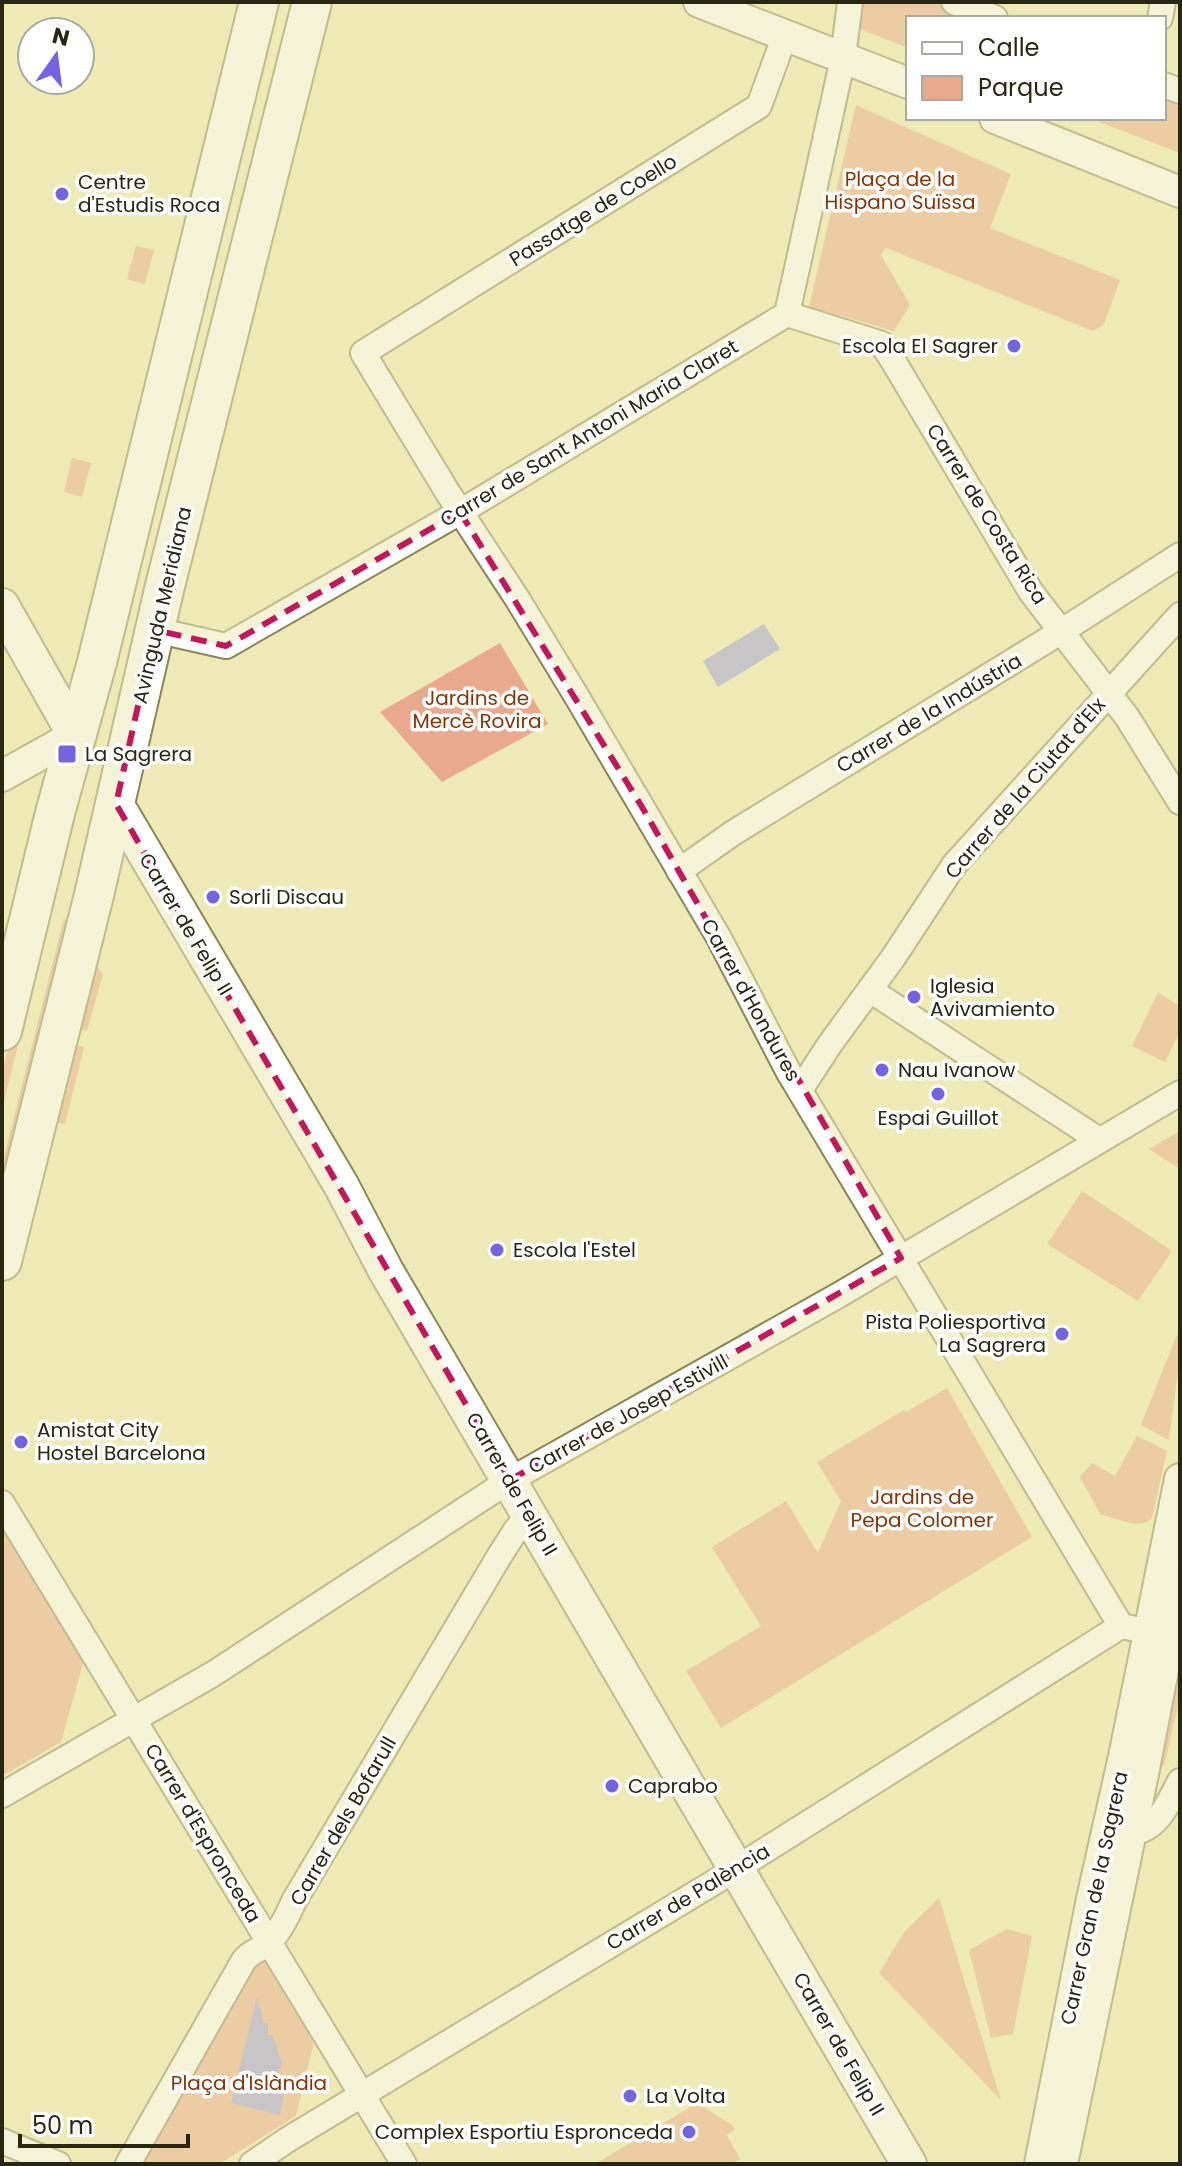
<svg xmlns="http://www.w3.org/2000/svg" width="1182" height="2166" font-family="Poppins,sans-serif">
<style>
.green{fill:#e9a98d}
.water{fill:#9c9ada}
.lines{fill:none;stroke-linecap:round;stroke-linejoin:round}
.minor-casing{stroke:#898657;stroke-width:28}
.tertiary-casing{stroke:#898657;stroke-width:34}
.secondary-casing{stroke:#898657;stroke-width:38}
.primary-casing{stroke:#898657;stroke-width:42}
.minor{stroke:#fff;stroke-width:24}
.tertiary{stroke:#fff;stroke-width:30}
.secondary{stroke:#fff;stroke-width:34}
.primary{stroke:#fff;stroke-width:38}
.marked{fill:none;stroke:#c2185b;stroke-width:6;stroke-dasharray:16 10;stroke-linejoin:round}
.poi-dot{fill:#7364df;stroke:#fff;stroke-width:3}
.labels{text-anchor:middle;stroke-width:7;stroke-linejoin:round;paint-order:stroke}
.park-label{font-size:20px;fill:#853505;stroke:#fff}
.poi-label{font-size:20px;fill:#282713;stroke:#fff;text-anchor:start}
.street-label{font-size:20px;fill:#282713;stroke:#fff}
</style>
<rect width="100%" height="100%" fill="#edeab7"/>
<g class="green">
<path d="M861,2H939L980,18H908V48L855,27Z"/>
<path d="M1164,91L1180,97V153L1089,118H1164Z"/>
<path d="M856,105L1011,174L990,228L1120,280L1104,324L1093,331L886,248L881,255L910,305L894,331L809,307Z"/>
<path d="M136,246L154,250L145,284L127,279Z"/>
<path d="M72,458L91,463L82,497L64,492Z"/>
<path d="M500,643L548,724L442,782L380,712Z"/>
<path d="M48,891L54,902L2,1109V1073Z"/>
<path d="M64,918L70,927L2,1195V1165Z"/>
<path d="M94,963L103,974L87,1031L77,1029Z"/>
<path d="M1158,992L1180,1007V1031L1165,1062L1132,1046Z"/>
<path d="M72,1044L84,1047L65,1124L53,1122Z"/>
<path d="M1180,1131V1169L1149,1149Z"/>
<path d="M1082,1191L1172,1251L1138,1301L1047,1244Z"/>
<path d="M1180,1327V1356L1169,1440L1141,1425Z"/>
<path d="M947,1388L1032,1537L721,1728L686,1671L761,1626L712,1547L786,1501L818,1553L841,1501L817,1462L904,1410L906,1412Z"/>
<path d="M1137,1436L1167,1451L1152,1518C1140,1531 1116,1518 1100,1514L1080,1477L1092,1463L1115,1476Z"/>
<path d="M2,1526L84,1660L61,1742L2,1776Z"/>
<path d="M1180,1650V1698L1164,1766H1157Z"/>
<path d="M939,1898L1001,2100L879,1973L905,1931Z"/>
<path d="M1007,1929L1032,1936L1013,2034L991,2038L969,1950Z"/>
<path d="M260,1953L314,2042L296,2116L219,2164H142Z"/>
<path d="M697,2103L732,2125L735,2130L727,2135L740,2159L732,2164H595Z"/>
</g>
<g class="water">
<path d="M764,624L780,649L718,687L703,661Z"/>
<path d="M257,1997L264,2023H268V2035L273,2036L282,2063L275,2081L285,2090L280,2115L231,2103Z"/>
</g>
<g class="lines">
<defs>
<g id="minor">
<path d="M954,2L995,18"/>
<path d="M1160,18L1163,2"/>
<path d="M785,35L759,106L363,353L448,493L518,600L577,697L719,938L788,1071L1121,1626L1166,1635"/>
<path d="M1164,85L1180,91"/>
<path d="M787,314L882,344L892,359L1031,592L1127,717L1180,802"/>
<path d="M155,630L226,646L460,512L787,314L843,58L850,2"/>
<path d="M679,871L733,833L1062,631L1180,555"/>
<path d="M870,990L1099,1140"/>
<path d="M800,1090L830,1044L893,958L954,865L1180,615"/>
<path d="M2,1503L404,2164"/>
<path d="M2,1795L213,1674L510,1480L839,1295L1180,1093"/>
<path d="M1131,1833C1159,1829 1168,1803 1180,1781"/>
<path d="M2,2141L58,2164"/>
<path d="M128,2164L244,1960C251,1951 263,1949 270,1941C281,1930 288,1915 294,1901L500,1555L516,1530L529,1514"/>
<path d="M252,2164L287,2140L718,1880L1121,1626"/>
</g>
<g id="tertiary">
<path d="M699,2L908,83"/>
<path d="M995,118L1180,192"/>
<path d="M2,776L75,735"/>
<path d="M1040,2164L1092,1899L1125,1752L1180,1479"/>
<path d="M1062,2164L1144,1769L1180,1581"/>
</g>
<g id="secondary">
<path d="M2,606L75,735"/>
<path d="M116,804L341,1185L386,1271L909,2164"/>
</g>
<g id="primary">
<path d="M2,1031L55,813L97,662L259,2"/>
<path d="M2,1261L94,895L164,590L312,2"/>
</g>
</defs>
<use href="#minor" class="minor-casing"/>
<use href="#tertiary" class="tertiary-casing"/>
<use href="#secondary" class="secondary-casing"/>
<use href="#primary" class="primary-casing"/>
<use href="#minor" class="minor"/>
<use href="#tertiary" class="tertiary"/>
<use href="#secondary" class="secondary"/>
<use href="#primary" class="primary"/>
</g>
<path d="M0 0H1182V2166H0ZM460,512L642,807L901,1258L510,1480L116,804L155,630L226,646Z" fill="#edeab7" fill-opacity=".55" fill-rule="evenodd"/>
<path class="marked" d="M460,512L642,807L901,1258L510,1480L116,804L155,630L226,646Z"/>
<g class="poi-dot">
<circle cx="62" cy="194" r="8"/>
<circle cx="1014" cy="346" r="8"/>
<rect x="57" y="744" width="20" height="20" rx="4"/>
<circle cx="213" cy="897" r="8"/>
<circle cx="914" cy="997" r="8"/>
<circle cx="882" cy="1070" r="8"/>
<circle cx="938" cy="1094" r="8"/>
<circle cx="497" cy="1250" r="8"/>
<circle cx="1062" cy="1334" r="8"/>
<circle cx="21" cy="1442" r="8"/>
<circle cx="612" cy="1786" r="8"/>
<circle cx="630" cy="2096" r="8"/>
<circle cx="689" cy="2132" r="8"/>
</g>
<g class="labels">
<g class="park-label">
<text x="900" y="186">Plaça de la<tspan x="900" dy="23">Hispano Suïssa</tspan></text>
<text x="477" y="705">Jardins de<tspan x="477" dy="23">Mercè Rovira</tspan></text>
<text x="922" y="1504">Jardins de<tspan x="922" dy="23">Pepa Colomer</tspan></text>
<text x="249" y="2090">Plaça d'Islàndia</text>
</g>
<g class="poi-label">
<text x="78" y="189">Centre<tspan x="78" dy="23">d'Estudis Roca</tspan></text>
<text x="998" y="353" text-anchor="end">Escola El Sagrer</text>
<text x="85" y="761">La Sagrera</text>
<text x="229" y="904">Sorli Discau</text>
<text x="930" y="993">Iglesia<tspan x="930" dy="23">Avivamiento</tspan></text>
<text x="898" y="1077">Nau Ivanow</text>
<text x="938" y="1125" text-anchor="middle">Espai Guillot</text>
<text x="513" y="1257">Escola l'Estel</text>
<text x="1046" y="1329" text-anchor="end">Pista Poliesportiva<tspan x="1046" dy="23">La Sagrera</tspan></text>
<text x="37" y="1437">Amistat City<tspan x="37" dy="23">Hostel Barcelona</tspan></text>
<text x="628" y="1793">Caprabo</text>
<text x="646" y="2103">La Volta</text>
<text x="673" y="2139" text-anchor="end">Complex Esportiu Espronceda</text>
</g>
<g class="street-label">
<text transform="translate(593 210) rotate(-32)" y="7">Passatge de Coello</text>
<text transform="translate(589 433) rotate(-31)" y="7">Carrer de Sant Antoni Maria Claret</text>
<text transform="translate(987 514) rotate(58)" y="7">Carrer de Costa Rica</text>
<text transform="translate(162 605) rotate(-77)" y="7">Avinguda Meridiana</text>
<text transform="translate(929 713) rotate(-31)" y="7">Carrer de la Indústria</text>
<text transform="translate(1025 788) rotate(-49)" y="7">Carrer de la Ciutat d'Elx</text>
<text transform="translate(186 924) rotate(59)" y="7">Carrer de Felip II</text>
<text transform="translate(751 1000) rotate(61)" y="7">Carrer d'Hondures</text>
<text transform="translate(628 1414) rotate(-29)" y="7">Carrer de Josep Estivill</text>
<text transform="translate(512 1484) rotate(60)" y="7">Carrer de Felip II</text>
<text transform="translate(343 1821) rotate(-60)" y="7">Carrer dels Bofarull</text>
<text transform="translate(203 1833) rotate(59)" y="7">Carrer d'Espronceda</text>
<text transform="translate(688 1897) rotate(-31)" y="7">Carrer de Palència</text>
<text transform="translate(1094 1898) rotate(-78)" y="7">Carrer Gran de la Sagrera</text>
<text transform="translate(839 2044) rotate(60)" y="7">Carrer de Felip II</text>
</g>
</g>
<rect width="1182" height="2166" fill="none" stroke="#282713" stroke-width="8"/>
<rect x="906" y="16" width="260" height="104" fill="#ffffff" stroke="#a9a9a1" stroke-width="2"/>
<rect x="922" y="42" width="40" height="12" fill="#ffffff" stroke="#a9a9a1" stroke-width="2"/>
<text x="978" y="56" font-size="24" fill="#282713">Calle</text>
<rect x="922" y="76" width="40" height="24" fill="#e9a98d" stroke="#a9a9a1" stroke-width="2"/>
<text x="978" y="96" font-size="24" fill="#282713">Parque</text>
<g transform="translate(56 56) rotate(14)"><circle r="38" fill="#ffffff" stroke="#a9a9a1" stroke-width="2"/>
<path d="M0-6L14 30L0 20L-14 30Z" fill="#7364df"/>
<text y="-12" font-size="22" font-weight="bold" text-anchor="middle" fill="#282713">N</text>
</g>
<path d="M20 2134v12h168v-12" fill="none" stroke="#282713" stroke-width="4"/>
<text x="32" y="2134" font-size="24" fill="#282713" stroke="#ffffff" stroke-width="6" paint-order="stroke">50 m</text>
</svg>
